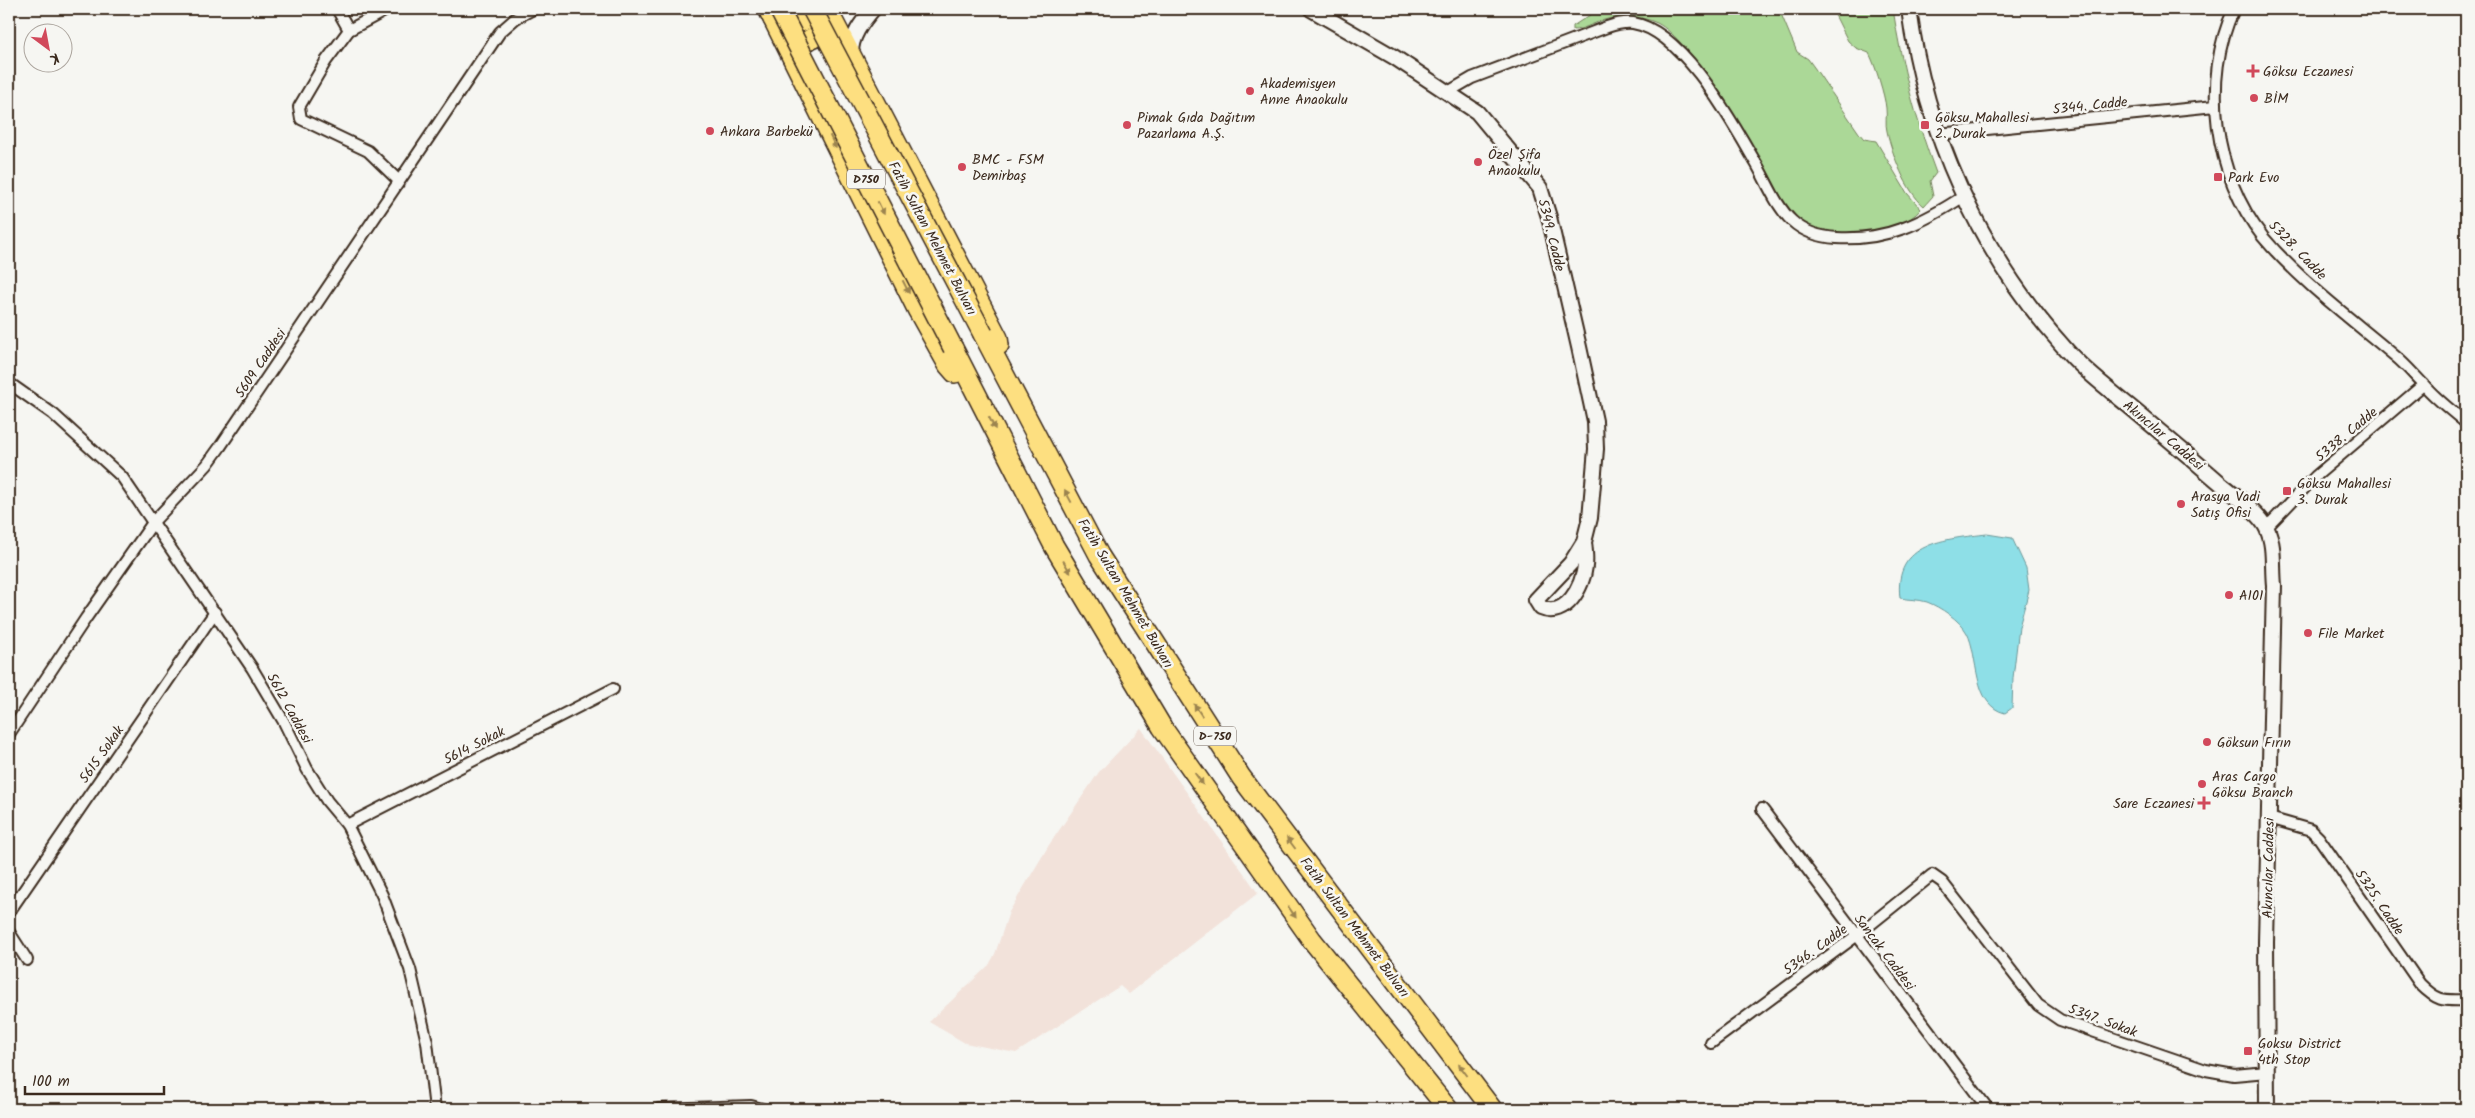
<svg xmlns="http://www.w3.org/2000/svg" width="2475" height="1118" font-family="Kalam,sans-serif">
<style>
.built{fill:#f2e2da}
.green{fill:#abd897;stroke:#73815a}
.water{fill:#8edfe7;stroke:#6d9797}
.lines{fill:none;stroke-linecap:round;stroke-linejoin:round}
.street-casing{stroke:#3b2a1e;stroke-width:14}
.secondary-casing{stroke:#3b2a1e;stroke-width:18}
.highway-casing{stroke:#3b2a1e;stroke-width:22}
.street{stroke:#f6f6f2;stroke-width:10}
.secondary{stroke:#f6f6f2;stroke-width:14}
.highway{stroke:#fddf80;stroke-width:19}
.highway-bridge-casing{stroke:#3b2a1e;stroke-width:22;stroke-linecap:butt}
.highway-bridge{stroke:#fddf80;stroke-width:19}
.oneway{fill:#9c844f}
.poi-dot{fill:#d1495b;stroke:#f6f6f2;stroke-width:2}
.labels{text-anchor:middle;stroke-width:5;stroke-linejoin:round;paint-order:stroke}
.shield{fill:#f6f6f2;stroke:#73675e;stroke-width:1}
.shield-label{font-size:12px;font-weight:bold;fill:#3b2a1e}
.poi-label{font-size:14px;fill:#3b2a1e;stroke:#f6f6f2;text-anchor:start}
.street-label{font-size:14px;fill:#3b2a1e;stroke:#f6f6f2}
</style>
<rect width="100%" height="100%" fill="#f6f6f2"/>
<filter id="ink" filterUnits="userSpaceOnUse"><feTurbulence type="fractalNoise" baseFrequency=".02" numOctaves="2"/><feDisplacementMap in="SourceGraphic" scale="10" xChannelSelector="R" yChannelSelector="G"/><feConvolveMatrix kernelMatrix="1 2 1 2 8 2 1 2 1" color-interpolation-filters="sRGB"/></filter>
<g filter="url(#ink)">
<path class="built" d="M1141,728L1258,893L1129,994L1120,986L1016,1053L965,1043L929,1022L989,965L995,954L1009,912L1049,845L1099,772Z"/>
<g class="green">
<path d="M1599,9H1779L1797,52L1808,59L1816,70L1859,133L1864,139L1876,141L1907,193L1921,209C1909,224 1887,228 1870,231C1847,235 1819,235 1800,221C1785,209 1778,190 1769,174C1750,139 1690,39 1657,23C1640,15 1618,15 1601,21C1592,24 1582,30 1573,30V26Z"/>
<path d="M1832,9H1893C1902,68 1915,117 1936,173L1930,181L1933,196L1924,206C1906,191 1892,154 1887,131C1885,124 1887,116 1886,108C1885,96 1875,64 1869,53L1856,48L1848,41Z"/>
</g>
<path class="water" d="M1987,534L2012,538L2026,568L2029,590L2019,627L2013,678L2012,708L2005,713C1972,705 1979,656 1967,633C1960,620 1940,607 1927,602C1918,599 1908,600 1900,598C1893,542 1946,539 1987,534Z"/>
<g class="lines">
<defs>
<g id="street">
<path d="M337,9L349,30"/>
<path d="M388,9L349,30L326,61L299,107L301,119L368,151L399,181"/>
<path d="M2234,9C2201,79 2214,176 2263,237C2301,282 2350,318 2395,356C2406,365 2414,375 2424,385C2436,399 2452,411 2466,423"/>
<path d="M1448,92L1472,78L1607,27C1616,24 1624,22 1633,23C1683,31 1732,122 1756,163C1767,182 1776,206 1792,221C1805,233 1820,237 1837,238C1887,241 1924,222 1964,196"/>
<path d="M1938,134L2215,106"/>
<path d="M9,383L53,414L122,477L252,668L284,722L307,769L327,801L347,825L382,895L410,969L427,1042L435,1109"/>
<path d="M2267,527L2316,476L2423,385"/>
<path d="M9,734L86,618L154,521L207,465L220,447L500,32L516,18L533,9"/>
<path d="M1762,809L1988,1109"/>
<path d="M2269,818L2311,830L2319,838L2420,984C2437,1001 2442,1001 2466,1000"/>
<path d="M347,825L613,689"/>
<path d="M9,912L215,612"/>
<path d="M9,932L27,960"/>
<path d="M1711,1043L1856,936L1932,875L1942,882L2038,1005L2060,1020L2206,1070L2234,1075L2267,1072"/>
<path d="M659,1109L751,1106L762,1109"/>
</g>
<g id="secondary">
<path d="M1311,9L1394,57L1477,112L1540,188L1549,217L1579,347L1595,421L1596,449L1590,518L1584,542L1571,563L1536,600L1541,608C1566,619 1583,586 1585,566C1586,558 1585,550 1584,542"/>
<path d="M1909,9C1925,132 1979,252 2062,345C2081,368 2106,387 2129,406C2159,431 2189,456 2219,482C2232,493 2261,514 2267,529C2275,545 2272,567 2274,585L2266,942L2267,1109"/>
<path d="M851,55C850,37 862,22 873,9"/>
</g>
<g id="highway">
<path d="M768,9L918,311L948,365L955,373"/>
<path d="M827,9L998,338L999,345"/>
<path d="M773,19C790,24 807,27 816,9"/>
<path d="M795,62C798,41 820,28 839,39"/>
<path d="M983,334L1099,555L1241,777L1492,1109"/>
<path d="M953,348L1054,546L1162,727L1312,940L1448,1109"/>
</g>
</defs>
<use href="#street" class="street-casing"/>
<use href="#secondary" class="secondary-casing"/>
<use href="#highway" class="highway-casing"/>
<use href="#street" class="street"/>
<use href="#secondary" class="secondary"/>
<use href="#highway" class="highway"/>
<defs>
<g id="highway-bridge">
<path d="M779,9L953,348"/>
<path d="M812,9L983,334"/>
</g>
</defs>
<use href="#highway-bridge" class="highway-bridge-casing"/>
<use href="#highway-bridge" class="highway-bridge"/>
</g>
<defs><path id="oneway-solid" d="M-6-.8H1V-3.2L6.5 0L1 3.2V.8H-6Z" transform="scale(1.25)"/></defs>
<g class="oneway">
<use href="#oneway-solid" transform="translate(833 142) rotate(64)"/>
<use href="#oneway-solid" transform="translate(881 208) rotate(63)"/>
<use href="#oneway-solid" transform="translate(906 287) rotate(63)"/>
<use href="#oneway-solid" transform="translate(992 423) rotate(63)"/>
<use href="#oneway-solid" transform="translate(1068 496) rotate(-118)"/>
<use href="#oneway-solid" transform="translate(1067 567) rotate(59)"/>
<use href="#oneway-solid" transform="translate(1198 710) rotate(-123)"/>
<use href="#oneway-solid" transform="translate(1199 779) rotate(55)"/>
<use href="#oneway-solid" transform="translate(1291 843) rotate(-127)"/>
<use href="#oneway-solid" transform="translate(1292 912) rotate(55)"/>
<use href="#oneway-solid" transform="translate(1463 1070) rotate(-127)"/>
</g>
</g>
<g class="poi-dot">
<path d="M2250.5 63.5h5v5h5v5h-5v5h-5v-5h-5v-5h5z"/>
<circle cx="1250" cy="91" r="5"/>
<circle cx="2254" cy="98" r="5"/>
<circle cx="1127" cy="125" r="5"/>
<rect x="1920" y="120" width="10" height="10" rx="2.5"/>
<circle cx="710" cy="131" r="5"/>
<circle cx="1478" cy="162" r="5"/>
<circle cx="962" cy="167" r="5"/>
<rect x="2213" y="172" width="10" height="10" rx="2.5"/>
<rect x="2282" y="486" width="10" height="10" rx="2.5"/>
<circle cx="2181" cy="504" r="5"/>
<circle cx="2229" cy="595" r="5"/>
<circle cx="2308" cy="633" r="5"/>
<circle cx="2207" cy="742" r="5"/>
<circle cx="2202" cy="784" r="5"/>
<path d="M2201.5 795.5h5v5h5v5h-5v5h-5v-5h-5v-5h5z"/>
<rect x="2243" y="1046" width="10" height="10" rx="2.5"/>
</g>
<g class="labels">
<g class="shield">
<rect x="847" y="169.5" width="38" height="19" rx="4"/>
<rect x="1194" y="726.5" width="42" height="19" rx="4"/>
</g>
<g class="shield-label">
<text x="866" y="183">D750</text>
<text x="1215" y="740">D-750</text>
</g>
<g class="poi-label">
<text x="2263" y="76">Göksu Eczanesi</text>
<text x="1260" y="88">Akademisyen<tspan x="1260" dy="16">Anne Anaokulu</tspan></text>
<text x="2264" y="103">BİM</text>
<text x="1137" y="122">Pimak Gıda Dağıtım<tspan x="1137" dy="16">Pazarlama A.Ş.</tspan></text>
<text x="1935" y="122">Göksu Mahallesi<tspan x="1935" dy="16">2. Durak</tspan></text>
<text x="720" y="136">Ankara Barbekü</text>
<text x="1488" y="159">Özel Şifa<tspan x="1488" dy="16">Anaokulu</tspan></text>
<text x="972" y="164">BMC - FSM<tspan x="972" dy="16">Demirbaş</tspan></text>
<text x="2228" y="182">Park Evo</text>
<text x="2297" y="488">Göksu Mahallesi<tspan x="2297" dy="16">3. Durak</tspan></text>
<text x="2191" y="501">Arasya Vadi<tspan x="2191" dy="16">Satış Ofisi</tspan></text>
<text x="2239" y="600">A101</text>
<text x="2318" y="638">File Market</text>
<text x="2217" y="747">Göksun Fırın</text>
<text x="2212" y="781">Aras Cargo<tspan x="2212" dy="16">Göksu Branch</tspan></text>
<text x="2194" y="808" text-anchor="end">Sare Eczanesi</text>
<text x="2258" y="1048">Goksu District<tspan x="2258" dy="16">4th Stop</tspan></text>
</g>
<g class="street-label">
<text transform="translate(2090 105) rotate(-6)" y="5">5344. Cadde</text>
<text transform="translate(1552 235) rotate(76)" y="5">5349. Cadde</text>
<text transform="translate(933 238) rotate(62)" y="5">Fatih Sultan Mehmet Bulvarı</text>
<text transform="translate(2298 250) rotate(46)" y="5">5328. Cadde</text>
<text transform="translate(260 363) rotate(-56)" y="5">5609 Caddesi</text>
<text transform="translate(2346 434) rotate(-40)" y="5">5338. Cadde</text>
<text transform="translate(2164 435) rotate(40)" y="5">Akıncılar Caddesi</text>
<text transform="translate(1126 593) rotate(59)" y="5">Fatih Sultan Mehmet Bulvarı</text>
<text transform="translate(290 708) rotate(61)" y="5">5612 Caddesi</text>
<text transform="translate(474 745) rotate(-27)" y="5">5614 Sokak</text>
<text transform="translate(101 754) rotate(-55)" y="5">5615 Sokak</text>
<text transform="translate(2268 868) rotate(-89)" y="5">Akıncılar Caddesi</text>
<text transform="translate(2380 902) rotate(56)" y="5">5325. Cadde</text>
<text transform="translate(1355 927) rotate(53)" y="5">Fatih Sultan Mehmet Bulvarı</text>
<text transform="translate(1815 949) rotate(-36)" y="5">5346. Cadde</text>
<text transform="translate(1885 952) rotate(53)" y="5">Sancak Caddesi</text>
<text transform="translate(2103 1020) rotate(20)" y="5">5347. Sokak</text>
</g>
</g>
<rect width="2475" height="1118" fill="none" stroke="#f6f6f2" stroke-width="30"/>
<rect x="15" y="15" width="2445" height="1088" fill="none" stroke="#3b2a1e" stroke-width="2" filter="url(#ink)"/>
<g transform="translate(48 48) rotate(148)"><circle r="24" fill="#f6f6f2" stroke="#aba49d"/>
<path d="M0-4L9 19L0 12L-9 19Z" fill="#d1495b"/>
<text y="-8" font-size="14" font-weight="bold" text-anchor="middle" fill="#3b2a1e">K</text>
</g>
<path d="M25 1086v8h139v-8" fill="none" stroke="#3b2a1e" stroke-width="2.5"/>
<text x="32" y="1086" font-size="15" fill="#3b2a1e" stroke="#f6f6f2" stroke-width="4" paint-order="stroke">100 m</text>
</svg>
